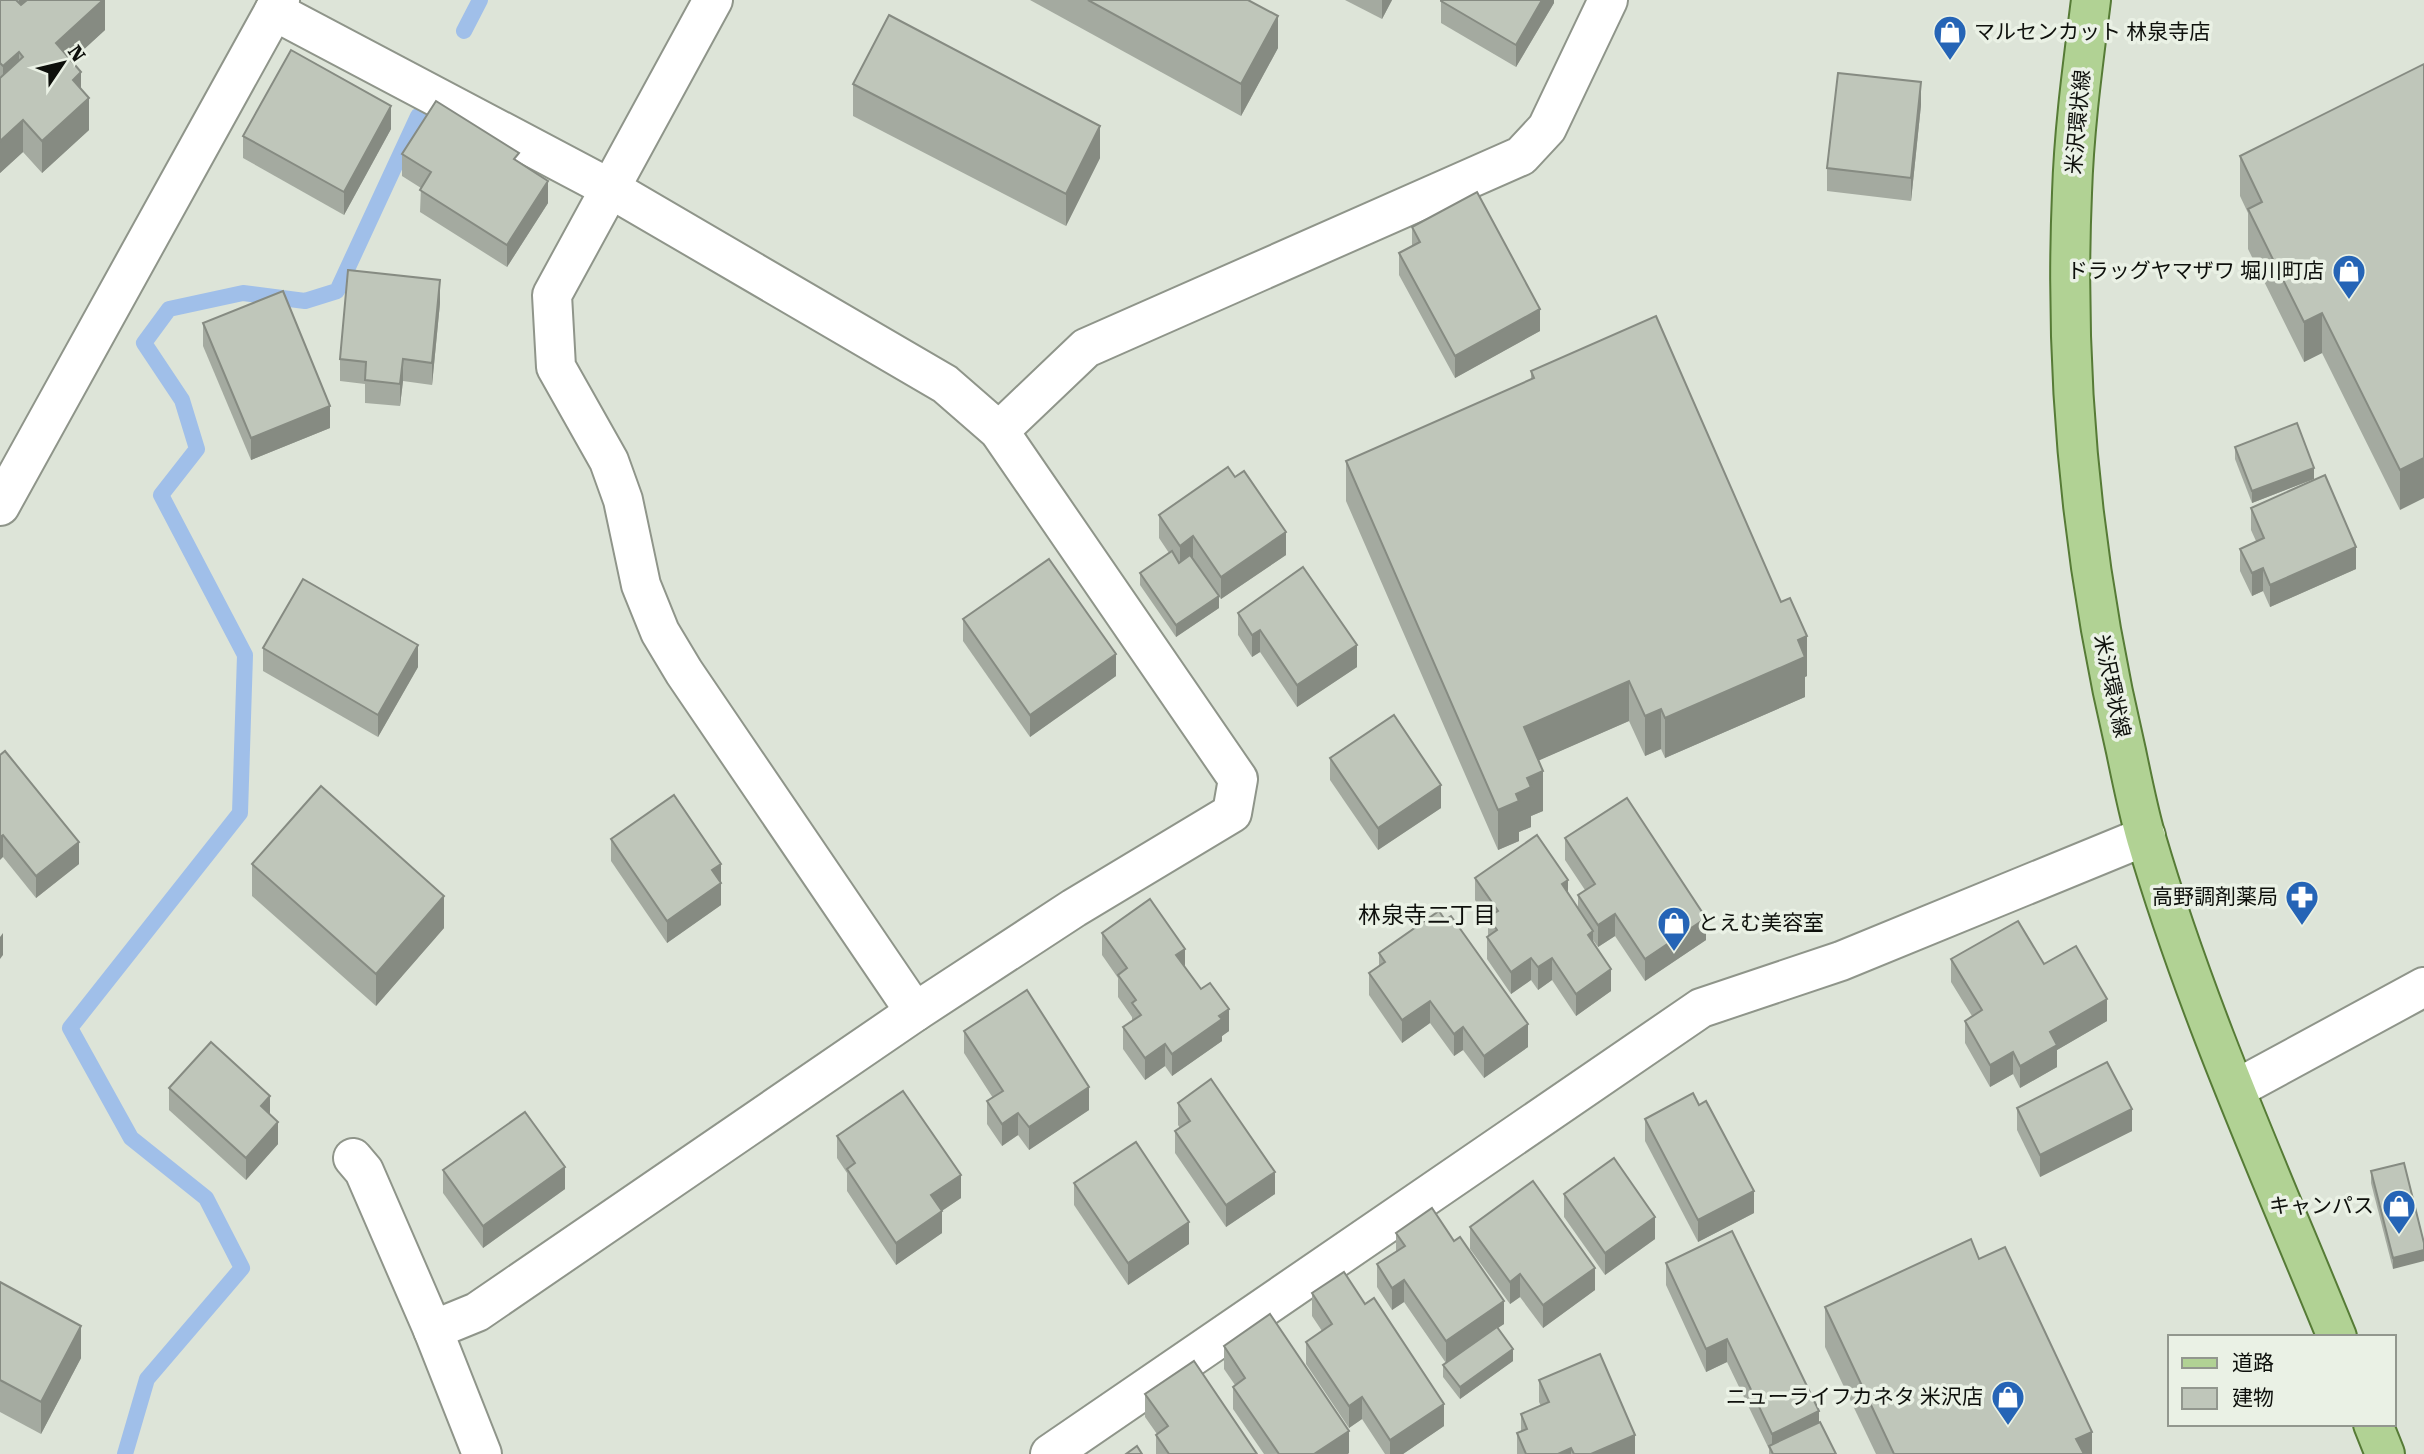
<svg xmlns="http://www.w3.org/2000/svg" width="2424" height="1454" font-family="'Roboto Serif','Noto Sans JP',serif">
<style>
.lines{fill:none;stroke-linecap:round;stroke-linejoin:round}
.stream{stroke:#a0bfe9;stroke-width:16}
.minor-casing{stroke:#8f958a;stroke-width:42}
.major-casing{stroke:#567b36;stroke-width:42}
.minor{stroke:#fff;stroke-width:38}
.major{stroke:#b1d294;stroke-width:38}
.wall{fill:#a4aaa0}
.shaded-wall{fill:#868b82}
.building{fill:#bfc6ba;stroke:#868b82;stroke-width:2}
.labels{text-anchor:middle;stroke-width:7;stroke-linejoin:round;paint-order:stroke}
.poi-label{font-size:21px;fill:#0e100c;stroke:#eaf1e5;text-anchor:end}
.street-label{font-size:21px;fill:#0e100c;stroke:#eaf1e5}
.neighbourhood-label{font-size:23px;fill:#0e100c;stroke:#eaf1e5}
</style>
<rect width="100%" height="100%" fill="#dde4d8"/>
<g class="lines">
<g class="stream">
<path d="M464,31L480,0"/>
<path d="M125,1454L147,1379L242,1268L206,1198L131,1138L70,1028L240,813L245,655L161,495L197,449L182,400L144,343L169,309L243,293L305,301L337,291L418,116"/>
</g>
<defs>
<g id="minor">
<path d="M713,0L552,295L556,367L609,461L623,500L641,585L660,632L684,672L915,1012"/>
<path d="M274,11L611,189L945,384L999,431L1238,779L1232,813L1074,908L915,1012L477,1312L433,1330"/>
<path d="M999,431L1086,348L1521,156L1547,128L1608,0"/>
<path d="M0,506L280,0"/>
<path d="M2236,1089L2424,987"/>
<path d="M353,1158L364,1171L433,1330L482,1454"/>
<path d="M1050,1454L1701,1008L1841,961L2146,836"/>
</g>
<g id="major">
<path d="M2091,0C2083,64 2074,129 2072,193C2064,380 2083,569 2126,751C2132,780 2138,810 2146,838C2196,1009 2270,1173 2337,1337"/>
<path d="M2373,1424L2385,1454"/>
</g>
</defs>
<use href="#minor" class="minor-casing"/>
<use href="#major" class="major-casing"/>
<use href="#minor" class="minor"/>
<use href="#major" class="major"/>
</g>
<g class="wall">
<path d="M0,0H105V30L71,61L81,90L89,130L42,173L23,152L0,173Z"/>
<path d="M1030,0H1248L1278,48L1241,116Z"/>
<path d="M1345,0H1392L1382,19Z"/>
<path d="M1554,0V3L1516,67L1441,23V1Z"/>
<path d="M2424,64L2400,510L2322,353L2304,362L2248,249V213L2240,196V156Z"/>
<path d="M853,84L1100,158L1066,226L853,116Z"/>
<path d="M1921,105L1911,201L1827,191V168Z"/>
<path d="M391,129L344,215L243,158V136Z"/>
<path d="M402,154L519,162L548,203L507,267L420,212L421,188L402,176Z"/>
<path d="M1412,227L1540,331L1455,378L1399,275V253L1412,246Z"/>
<path d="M440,303L432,385L403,381L400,406L365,403V384L340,381V359Z"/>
<path d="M203,323L330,428L251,460L203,346Z"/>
<path d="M1531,371L1807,676L1805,677V697L1665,758L1661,749L1645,756L1629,721L1539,760L1543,811L1531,816V827L1519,832V841L1498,850L1346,501V461L1531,380Z"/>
<path d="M2235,447L2314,479L2252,503L2235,459Z"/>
<path d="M2251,508L2356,569L2270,607L2263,591L2252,596L2240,571V549L2256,541L2251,530Z"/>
<path d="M1159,515L1286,555L1221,599L1219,597V608L1176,637L1140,585V573L1169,553L1159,538Z"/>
<path d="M1238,613L1357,667L1297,707L1260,652L1252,657L1238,635Z"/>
<path d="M963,619L1116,676L1030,737L963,641Z"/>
<path d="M263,648L418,667L378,737L263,671Z"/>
<path d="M0,755L79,864L36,898L3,857Z"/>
<path d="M1330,758L1441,808L1378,850L1330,780Z"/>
<path d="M1565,838L1706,940L1645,981L1615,936L1598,947L1593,940L1611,991L1576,1016L1552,980L1538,990L1531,980L1511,994L1487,959V937L1488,936V919L1475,900V878L1568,893L1578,908V895L1585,890L1565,860Z"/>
<path d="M611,839L721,864V905L667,943L611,861Z"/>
<path d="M252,864L444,928L376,1006L252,896Z"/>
<path d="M1102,933L1185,967L1229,1031L1222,1036V1041L1172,1076L1165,1066L1145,1080L1123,1049V1027L1132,1021V1017L1118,997V978L1102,955Z"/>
<path d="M1379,953L1528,1047L1484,1078L1463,1050L1454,1056L1430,1023L1402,1043L1369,995V973L1379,966Z"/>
<path d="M1951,959L2044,964L2107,1021L2057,1050V1067L2020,1088L2013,1074L1990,1087L1965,1043V1021L1972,1016L1951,982Z"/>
<path d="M964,1031L1089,1110L1029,1150L1018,1135L1002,1146L987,1124V1101L993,1098L964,1053Z"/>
<path d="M169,1088L270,1114L278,1144L246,1180L169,1110Z"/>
<path d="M1178,1103L1275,1194L1226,1227L1175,1153V1131L1180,1128L1178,1125Z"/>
<path d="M2017,1108L2132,1131L2040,1177L2017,1130Z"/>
<path d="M1645,1119L1754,1213L1698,1242L1645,1141Z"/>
<path d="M837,1136L961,1198L942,1211V1233L896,1265L847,1191V1173L837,1158Z"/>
<path d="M2404,1163L2393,1269L2371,1183V1171Z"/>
<path d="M443,1170L565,1189L483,1248L443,1193Z"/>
<path d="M1074,1183L1189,1244L1128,1285L1074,1205Z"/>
<path d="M1564,1194L1655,1239L1605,1275L1564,1217Z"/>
<path d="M1470,1227L1595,1290L1543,1328L1520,1297L1510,1304L1470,1249Z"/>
<path d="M1396,1233L1504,1324L1497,1328L1513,1361L1460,1399L1443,1377V1365L1446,1363L1404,1302L1392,1310L1377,1287V1264L1396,1252Z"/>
<path d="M1979,1259L2092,1454H1876L1825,1347V1307Z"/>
<path d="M1666,1263L1819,1422L1836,1454H1769V1449L1727,1362L1706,1372L1666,1285Z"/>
<path d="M0,1282L81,1358L41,1434L0,1412Z"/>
<path d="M1312,1293L1444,1426L1403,1454H1385L1362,1419L1349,1428L1306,1364V1342L1322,1331L1312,1316Z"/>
<path d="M1224,1346L1349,1453L1264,1454L1233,1409V1387L1235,1385L1224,1369Z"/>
<path d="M1539,1380L1635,1454H1517V1433L1521,1431V1414L1541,1406L1539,1402Z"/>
<path d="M1145,1394L1257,1454H1156V1435L1157,1434L1145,1417Z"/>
</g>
<g class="shaded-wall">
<path d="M19,0H41L19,21Z"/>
<path d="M103,0H105V30L56,75V43Z"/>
<path d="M1382,0H1392L1382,19Z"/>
<path d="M1542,0H1554V3L1516,67V45Z"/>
<path d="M1278,16V48L1241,116V84Z"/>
<path d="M19,52V83L3,98V66Z"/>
<path d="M81,72V104L73,80Z"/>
<path d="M1921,82V105L1911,201V178Z"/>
<path d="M89,98V130L42,173V141Z"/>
<path d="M391,106V129L344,215V192Z"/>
<path d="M23,120V152L0,173V141Z"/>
<path d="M1100,126V158L1066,226V194Z"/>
<path d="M548,181V203L507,267V245Z"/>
<path d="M440,280V303L432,385V363Z"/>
<path d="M1540,309V331L1455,378V356Z"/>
<path d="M2322,313V353L2304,362V322Z"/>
<path d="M403,359V381L400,406V384Z"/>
<path d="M330,406V428L251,460V438Z"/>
<path d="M2424,458V498L2400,510V470Z"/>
<path d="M2314,468V479L2252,503V491Z"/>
<path d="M1286,532V555L1221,599V577Z"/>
<path d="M1193,536V559L1180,568V546Z"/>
<path d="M2356,547V569L2270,607V585Z"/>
<path d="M2263,568V591L2252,596V573Z"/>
<path d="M1219,596V608L1176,637V625Z"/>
<path d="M1260,630V652L1252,657V635Z"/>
<path d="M1807,636V676L1805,677V697L1665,758V718L1798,640Z"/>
<path d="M418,645V667L378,737V715Z"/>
<path d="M1357,645V667L1297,707V685Z"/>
<path d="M1116,654V676L1030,737V715Z"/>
<path d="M1629,681V721L1524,767V727Z"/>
<path d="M1661,709V749L1645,756V716Z"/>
<path d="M1543,771V811L1531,816V827L1519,832V841L1498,850V810L1527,778Z"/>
<path d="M1441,785V808L1378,850V828Z"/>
<path d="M3,835V857L0,860V837Z"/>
<path d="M79,842V864L36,898V876Z"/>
<path d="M721,864V905L667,943V921L712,870Z"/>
<path d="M1568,880V902L1562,884Z"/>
<path d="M444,896V928L376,1006V974Z"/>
<path d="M1615,914V936L1598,947V925Z"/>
<path d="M1706,918V940L1645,981V959Z"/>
<path d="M1593,931V953L1588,935Z"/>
<path d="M3,933V955L0,959V937Z"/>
<path d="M1185,949V971L1176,955Z"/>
<path d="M1531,958V980L1511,994V972Z"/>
<path d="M1552,958V980L1538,990V967Z"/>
<path d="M1611,969V991L1576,1016V994Z"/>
<path d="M2107,999V1021L2057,1050V1067L2020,1088V1066L2050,1032Z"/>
<path d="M1430,1001V1023L1402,1043V1020Z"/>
<path d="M1229,1009V1031L1222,1036V1041L1172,1076V1054Z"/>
<path d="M1528,1024V1047L1484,1078V1056Z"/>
<path d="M1463,1027V1050L1454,1056V1034Z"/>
<path d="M1165,1044V1066L1145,1080V1058Z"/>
<path d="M2013,1052V1074L1990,1087V1065Z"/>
<path d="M1089,1087V1110L1029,1150V1127Z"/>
<path d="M270,1096V1118L261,1106Z"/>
<path d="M2132,1109V1131L2040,1177V1155Z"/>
<path d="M1018,1113V1135L1002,1146V1124Z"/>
<path d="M278,1122V1144L246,1180V1158Z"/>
<path d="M565,1167V1189L483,1248V1226Z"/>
<path d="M1275,1172V1194L1226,1227V1205Z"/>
<path d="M961,1175V1198L931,1218V1195Z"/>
<path d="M1754,1191V1213L1698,1242V1220Z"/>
<path d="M942,1211V1233L896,1265V1243Z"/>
<path d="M1655,1217V1239L1605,1275V1253Z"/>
<path d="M1189,1222V1244L1128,1285V1263Z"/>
<path d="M2424,1250V1261L2393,1269V1258Z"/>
<path d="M1595,1268V1290L1543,1328V1305Z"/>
<path d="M1520,1274V1297L1510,1304V1282Z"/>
<path d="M1404,1280V1302L1392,1310V1288Z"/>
<path d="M1504,1301V1324L1446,1363V1341Z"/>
<path d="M81,1326V1358L41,1434V1402Z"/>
<path d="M1727,1339V1362L1706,1372V1349Z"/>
<path d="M1513,1349V1361L1460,1399V1387Z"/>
<path d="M1362,1397V1419L1349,1428V1406Z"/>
<path d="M1444,1404V1426L1403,1454H1390V1440Z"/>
<path d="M1819,1411V1434L1772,1453V1434Z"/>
<path d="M1349,1431V1453L1348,1454H1314Z"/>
<path d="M2092,1432V1454H2076V1439Z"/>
<path d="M1635,1435V1454H1591Z"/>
<path d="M1571,1448V1454H1558Z"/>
</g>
<g class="building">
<path d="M0,0H16L21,5L27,0H103L56,43L81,72L73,80L89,98L42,141L23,120L0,141V78L23,57L19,52L3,66L0,63Z"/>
<path d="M1088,0H1248L1278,16L1241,84Z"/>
<path d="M1441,0H1542L1516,45L1441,1Z"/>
<path d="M889,15L1100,126L1066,194L853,84Z"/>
<path d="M291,50L391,106L344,192L243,136Z"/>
<path d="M2424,64V458L2400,470L2322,313L2304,322L2248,209L2262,202L2240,156Z"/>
<path d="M1838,73L1921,82L1911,178L1827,168Z"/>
<path d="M436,101L519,153L514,159L548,181L507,245L420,190L431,172L402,154Z"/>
<path d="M1477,192L1540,309L1455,356L1399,253L1420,242L1412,227Z"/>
<path d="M348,270L440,280L432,363L403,359L400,384L365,380L366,362L340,359Z"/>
<path d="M283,291L330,406L251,438L203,323Z"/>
<path d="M1656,316L1781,602L1790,598L1807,636L1798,640L1805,657L1665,718L1661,709L1645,716L1629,681L1524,727L1543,771L1527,778L1531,787L1516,794L1519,801L1498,810L1346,461L1534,378L1531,371Z"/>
<path d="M2297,423L2314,468L2252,491L2235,447Z"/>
<path d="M1228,467L1235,477L1244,471L1286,532L1221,577L1193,536L1180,546L1159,515Z"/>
<path d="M2325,475L2356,547L2270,585L2263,568L2252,573L2240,549L2264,538L2251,508Z"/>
<path d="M1172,551L1179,563L1190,555L1219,596L1176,625L1140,573Z"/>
<path d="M1049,559L1116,654L1030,715L963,619Z"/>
<path d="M1303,567L1357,645L1297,685L1260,630L1252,635L1238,613Z"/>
<path d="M303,579L418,645L378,715L263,648Z"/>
<path d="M1394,715L1441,785L1378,828L1330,758Z"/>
<path d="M5,751L79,842L36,876L3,835L0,837V755Z"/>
<path d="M321,786L444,896L376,974L252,864Z"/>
<path d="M674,795L721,864L712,870L721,883L667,921L611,839Z"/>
<path d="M1627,798L1706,918L1645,959L1615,914L1598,925L1578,895L1595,884L1565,838Z"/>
<path d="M1537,835L1568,880L1562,884L1593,931L1588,935L1611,969L1576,994L1552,958L1538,967L1531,958L1511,972L1487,937L1497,930L1488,917L1498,911L1475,878Z"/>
<path d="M1150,899L1185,949L1176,955L1201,989L1210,983L1229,1009L1219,1016L1222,1019L1172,1054L1165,1044L1145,1058L1123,1027L1141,1015L1132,1003L1136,1000L1118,975L1127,968L1102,933Z"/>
<path d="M1439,911L1445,920L1451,916L1528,1024L1484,1056L1463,1027L1454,1034L1430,1001L1402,1020L1369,973L1385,962L1379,953Z"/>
<path d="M2018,921L2044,964L2076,946L2107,999L2050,1032L2057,1045L2020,1066L2013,1052L1990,1065L1965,1021L1982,1010L1951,959Z"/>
<path d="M1027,990L1089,1087L1029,1127L1018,1113L1002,1124L987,1101L1003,1091L964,1031Z"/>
<path d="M211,1042L270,1096L261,1106L278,1122L246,1158L169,1088Z"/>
<path d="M2107,1062L2132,1109L2040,1155L2017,1108Z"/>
<path d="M1211,1079L1275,1172L1226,1205L1175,1131L1190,1121L1178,1103Z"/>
<path d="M903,1091L961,1175L931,1195L942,1211L896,1243L847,1169L855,1163L837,1136Z"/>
<path d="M1693,1093L1699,1105L1706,1101L1754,1191L1698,1220L1645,1119Z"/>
<path d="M525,1112L565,1167L483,1226L443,1170Z"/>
<path d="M1136,1142L1189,1222L1128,1263L1074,1183Z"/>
<path d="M1614,1158L1655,1217L1605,1253L1564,1194Z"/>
<path d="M2404,1163L2424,1243V1250L2393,1258L2371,1171Z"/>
<path d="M1533,1181L1595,1268L1543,1305L1520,1274L1510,1282L1470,1227Z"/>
<path d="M1432,1208L1454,1241L1460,1237L1504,1301L1446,1341L1404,1280L1392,1288L1377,1264L1405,1246L1396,1233Z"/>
<path d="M1732,1231L1819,1411L1772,1434L1727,1339L1706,1349L1666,1263Z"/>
<path d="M1971,1239L1979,1259L2005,1247L2092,1432L2076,1439L2084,1454H1894L1825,1307Z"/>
<path d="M1344,1272L1365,1304L1374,1298L1444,1404L1390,1440L1362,1397L1349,1406L1306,1342L1332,1324L1312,1293Z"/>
<path d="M0,1282L81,1326L41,1402L0,1380Z"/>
<path d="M1270,1314L1349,1431L1314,1454H1279L1233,1387L1245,1378L1224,1346Z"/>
<path d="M1497,1327L1513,1349L1460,1387L1443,1365Z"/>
<path d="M1600,1354L1635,1435L1591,1454H1574L1571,1448L1558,1454H1526L1517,1433L1527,1429L1521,1414L1549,1402L1539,1380Z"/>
<path d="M1194,1361L1257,1454H1169L1156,1435L1168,1426L1145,1394Z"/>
<path d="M1820,1422L1836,1454H1773L1769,1446Z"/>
<path d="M1137,1446L1142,1454H1126Z"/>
</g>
<defs>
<symbol id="shop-pin" viewBox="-11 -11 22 30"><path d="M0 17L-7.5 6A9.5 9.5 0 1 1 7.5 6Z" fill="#2564b6" stroke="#eaf1e5"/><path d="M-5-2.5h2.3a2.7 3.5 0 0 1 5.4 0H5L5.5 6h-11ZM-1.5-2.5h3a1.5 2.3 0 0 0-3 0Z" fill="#fff"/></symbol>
<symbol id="pharmacy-pin" viewBox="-11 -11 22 30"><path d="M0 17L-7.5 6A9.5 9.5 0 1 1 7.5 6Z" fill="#2564b6" stroke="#eaf1e5"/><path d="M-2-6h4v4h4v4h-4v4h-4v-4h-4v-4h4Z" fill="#fff"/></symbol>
</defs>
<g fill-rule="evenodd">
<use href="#shop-pin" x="1931" y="13" width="38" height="52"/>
<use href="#shop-pin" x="2330" y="252" width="38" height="52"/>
<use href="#pharmacy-pin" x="2283" y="878" width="38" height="52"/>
<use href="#shop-pin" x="1655" y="904" width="38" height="52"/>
<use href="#shop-pin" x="2380" y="1187" width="38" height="52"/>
<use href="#shop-pin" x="1989" y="1378" width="38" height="52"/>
</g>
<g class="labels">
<g class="poi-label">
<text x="1974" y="39" text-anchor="start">マルセンカット 林泉寺店</text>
<text x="2324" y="278">ドラッグヤマザワ 堀川町店</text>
<text x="2278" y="904">高野調剤薬局</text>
<text x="1698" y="930" text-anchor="start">とえむ美容室</text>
<text x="2374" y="1213">キャンパス</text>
<text x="1983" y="1404">ニューライフカネタ 米沢店</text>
</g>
<g class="street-label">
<text transform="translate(2078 122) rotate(-85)" y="7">米沢環状線</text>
<text transform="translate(2112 686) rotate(78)" y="7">米沢環状線</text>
</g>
<g class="neighbourhood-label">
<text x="1427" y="923">林泉寺二丁目</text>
</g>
</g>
<rect x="2168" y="1335" width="228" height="91" fill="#eaf1e5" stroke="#92978e" stroke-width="2"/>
<rect x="2182" y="1358" width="35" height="10" fill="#b1d294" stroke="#92978e" stroke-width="2"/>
<text x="2232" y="1370" font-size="21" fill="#0e100c">道路</text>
<rect x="2182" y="1388" width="35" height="21" fill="#bfc6ba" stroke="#92978e" stroke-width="2"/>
<text x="2232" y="1405" font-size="21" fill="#0e100c">建物</text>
<g transform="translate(63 63) rotate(55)" stroke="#eaf1e5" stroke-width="5" paint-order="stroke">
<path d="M0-5L12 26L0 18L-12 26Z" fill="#0e100c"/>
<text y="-10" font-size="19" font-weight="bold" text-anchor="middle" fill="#0e100c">N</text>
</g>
</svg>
